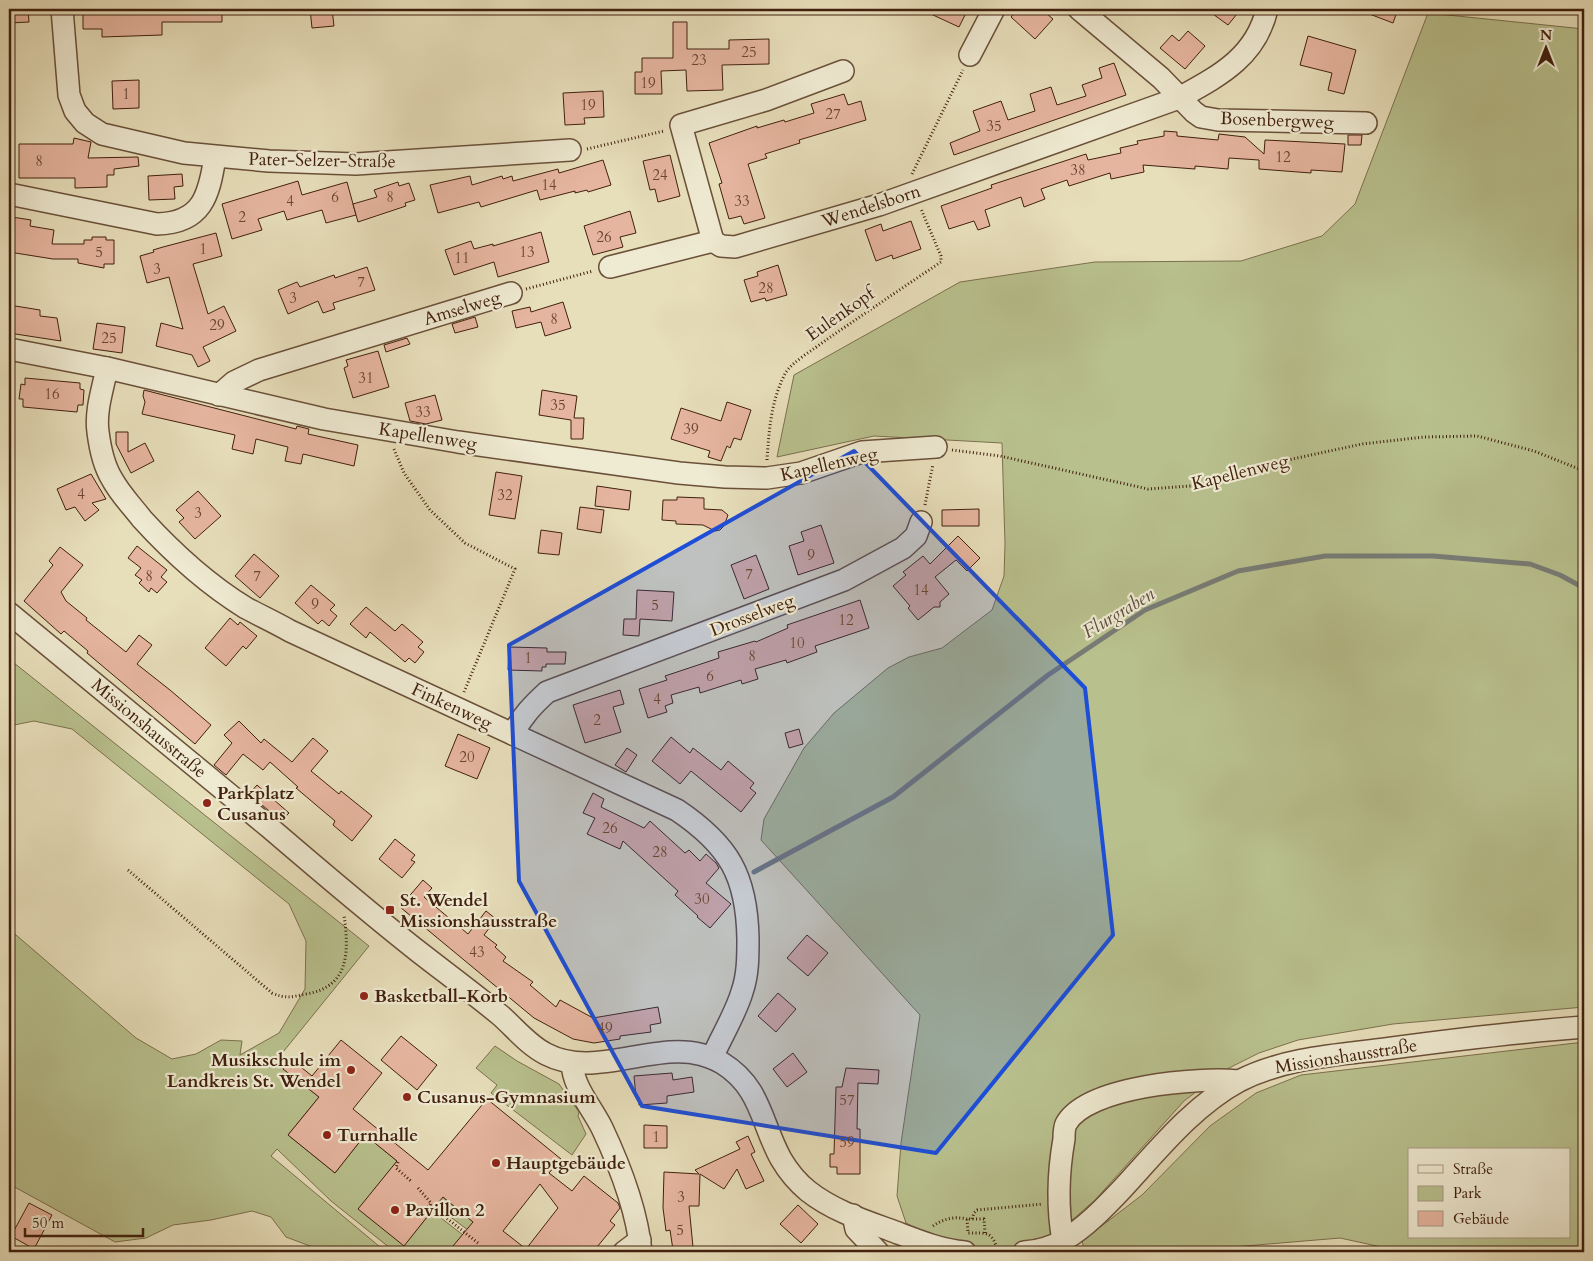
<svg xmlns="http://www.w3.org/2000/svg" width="1593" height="1261" font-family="Cardo,serif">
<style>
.green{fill:#b8c08d;stroke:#7c704e;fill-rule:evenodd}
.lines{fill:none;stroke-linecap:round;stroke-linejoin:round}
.stream{stroke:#787c76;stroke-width:5}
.building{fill:#e6b59f;stroke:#41200e;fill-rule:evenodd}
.minor-casing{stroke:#6a5039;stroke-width:24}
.path{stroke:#41200e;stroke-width:3;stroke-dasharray:1 2.5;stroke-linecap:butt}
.minor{stroke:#efead2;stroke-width:21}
.marked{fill:#1d4ed8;fill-opacity:0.2;stroke:#1d4ed8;stroke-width:4;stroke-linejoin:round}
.poi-dot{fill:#8f2418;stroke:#efead2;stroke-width:2}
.labels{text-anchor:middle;stroke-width:4.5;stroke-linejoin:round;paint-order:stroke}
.number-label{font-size:15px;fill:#6a4532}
.street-label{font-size:18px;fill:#41200e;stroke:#efead2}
.poi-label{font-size:18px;font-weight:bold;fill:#41200e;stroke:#efead2;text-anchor:start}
.water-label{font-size:19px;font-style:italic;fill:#5d4e42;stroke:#efead2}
</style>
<rect width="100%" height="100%" fill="#e7deba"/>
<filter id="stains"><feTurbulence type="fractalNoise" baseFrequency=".004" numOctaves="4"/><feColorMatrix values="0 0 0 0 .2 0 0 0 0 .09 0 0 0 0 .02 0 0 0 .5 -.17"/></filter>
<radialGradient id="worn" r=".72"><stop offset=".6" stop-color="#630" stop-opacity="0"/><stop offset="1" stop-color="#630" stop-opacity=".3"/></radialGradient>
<g class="green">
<path d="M1428,13L1584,29V1007L1393,1024L1298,1040L1259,1053L1225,1070L1184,1101L1095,1200L1047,1242L1024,1250L953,1247L906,1223L897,1196L901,1143L920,1015L761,840L764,819L804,748L834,713L888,668L909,657L942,648L992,610L1004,576L1005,544L1002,443L874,436L777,457L794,375L960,282L1095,262L1241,261L1322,236L1355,204Z"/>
<path d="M9,659L369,946L275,1062L319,1097L288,1135L335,1173L365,1135L397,1161L359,1209L404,1245L432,1211L463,1235L448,1252H395L331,1201L277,1149L271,1156L386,1252H326L286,1237L271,1217L252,1211L211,1220L173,1225L146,1238L115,1242L9,1184V929L136,1038L172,1059L196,1054L221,1040L242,1041L240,1055L279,1033L305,989L306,941L289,904L72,729L34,721L9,726Z"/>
<path d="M1584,1042V1252H1383L1386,1248L1340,1238L1233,1247L1085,1252L1082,1241L1142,1195L1210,1126L1256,1093L1301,1075ZM1409,1150H1569V1237H1409Z"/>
<path d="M495,1046L517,1061L559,1084L579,1112L578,1116L586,1134L572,1155L491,1093L497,1085L476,1068Z"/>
<path d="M424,1182L487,1233L481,1240L436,1206Z"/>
</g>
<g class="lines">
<path class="stream" d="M754,872L893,797L1048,675L1145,610L1238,571L1325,556H1433L1530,564L1560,575L1584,588"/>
</g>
<g class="building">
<path d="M9,9H28L29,22L9,23Z"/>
<path d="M83,9H222V22H162V35L102,37V29H83Z"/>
<path d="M310,9H332L334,26L312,28Z"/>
<path d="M920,9H968L959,27Z"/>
<path d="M1018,9H1041L1053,19L1035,39L1011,17Z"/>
<path d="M1206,9H1241L1228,25Z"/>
<path d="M1359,9H1398L1393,23L1359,10Z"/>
<path d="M673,22H687V49H729V40L769,39V64L722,65L723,90L687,91L686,70L661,71L662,94H635V72H642V58H673Z"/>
<path d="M1188,31L1205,46L1185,69L1160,48L1172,35L1179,41Z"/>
<path d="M1308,36L1356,50L1344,94L1328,90L1332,73L1300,65Z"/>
<path d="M1114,63L1126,95L954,155L950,143L980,131L973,111L1001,101L1008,120L1035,111L1030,94L1051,87L1057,105L1086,96L1082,85L1102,78L1099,68Z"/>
<path d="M139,80V108L113,109L112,81Z"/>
<path d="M603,91L604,117L584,118L585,124L565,125L563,93Z"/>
<path d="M844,94L848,105L861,101L866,120L799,140L800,143L765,154L767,158L748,164L765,218L744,224L741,216L729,219L719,184L722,183L709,143L757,126V128L784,120L785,122L814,113L811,104Z"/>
<path d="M1164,131L1177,132V136L1218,140L1219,134L1245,137L1264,154L1265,140L1345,144L1342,172L1311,170V173L1259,169V160L1229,158L1228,169L1195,166V169L1143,165L1144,172L1111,179L1110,173L1069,186L1067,180L1041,189L1045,199L1024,207L1021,197L985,210L990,226L978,230L974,221L949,229L941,206L992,188L991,185L1086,154L1088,160L1121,153L1120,148L1138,144L1137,141L1164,136Z"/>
<path d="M1348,135H1362L1361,145H1348Z"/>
<path d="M74,138L91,142L88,158L138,157L139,166L114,169V175H107V187L75,188V178H19V144H73Z"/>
<path d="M670,155L680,196L658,202L655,189L650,190L643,161Z"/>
<path d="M603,160L611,185L588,192L587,190L575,193V191L540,200L537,190L481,207L479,202L438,213L430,185L470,176L472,185L502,176L503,179L512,176L513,181L558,169L559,173Z"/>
<path d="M182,174L183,186L174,187L175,199L149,200L148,176Z"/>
<path d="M298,181L302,195L347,182L356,215L326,223L322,210L287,220L284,211L258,219L262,230L232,239L222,204Z"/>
<path d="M398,182L399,186L409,183L415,200L405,203L406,206L358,222L353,204L377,197L374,190Z"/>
<path d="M630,211L636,233L620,237L623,247L593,255L584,226Z"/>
<path d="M12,217L31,220L30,226L54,230L52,244H84V240H92V237H106V240H114V264H104V268L78,263V259H53L9,252V222L11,223Z"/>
<path d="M911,221L921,249L893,259L892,255L876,261L865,230L881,224L883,231Z"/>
<path d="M541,232L549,262L498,277L494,262L454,275L445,250L471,241L474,249L493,244V246Z"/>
<path d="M216,233L222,256L193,264L208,314L224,306L236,331L203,347L210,361L198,367L192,355L156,346L161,323L183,329L169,277L147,283L140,256L154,252L153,250L163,247Z"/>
<path d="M778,265L787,295L766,301L765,298L751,302L744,280L758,276L757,272Z"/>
<path d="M367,267L375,290L333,303L335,309L323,313L318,301L288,314L278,290L297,282L300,287L334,275L335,278Z"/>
<path d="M563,302L571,328L545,336L541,322L516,328L512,311L530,307L531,312Z"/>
<path d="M9,305L40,310V316L57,318L61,341L9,333Z"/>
<path d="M475,317L478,327L455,333L452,324Z"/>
<path d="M97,323L125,327L122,353L93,349Z"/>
<path d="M407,338L410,344L386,352L384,345Z"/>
<path d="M378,351L389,387L353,398L344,368L348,366L346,360Z"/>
<path d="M25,378L80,383V389L84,390L83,405H78L77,412L23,407V399H19L21,384L25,385Z"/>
<path d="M144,390L296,429L297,426L309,429L308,434L358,445L354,466L303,454L301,464L285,461L288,447L256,439L253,454L232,449L235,435L142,414L145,402L143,396Z"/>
<path d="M542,390L577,396L574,418H584L583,439H571V420L539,415Z"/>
<path d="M435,395L442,420L426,424L410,421L405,403Z"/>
<path d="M727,402L751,410L741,440L734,438L730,448L727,446L721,461L708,457L710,451L671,439L681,408L721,421Z"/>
<path d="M116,432H128V452L145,443L154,461L131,473L116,444Z"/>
<path d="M496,472L522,476L515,519L489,515Z"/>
<path d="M91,474L106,499L92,503L99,510L85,521L75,507L66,510L57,489Z"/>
<path d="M597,486L631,491L629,510L595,506Z"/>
<path d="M198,491L221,516L195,539L179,522L184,518L176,510Z"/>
<path d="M677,497L704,498V509L722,510L728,515L724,526L720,530L715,531L703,525L676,524V521L662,520L663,500H677Z"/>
<path d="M580,507L604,510L601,533L577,529Z"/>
<path d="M979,509V526H942V510Z"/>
<path d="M821,525L834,563L798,575L789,546L804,541L801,532Z"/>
<path d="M541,530L562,533L559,555L538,553Z"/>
<path d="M958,536L980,558L967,571L956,560L935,577L949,594L940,602V607H934L918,620L908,608L910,606L893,586L906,575L903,572L923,556L930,564Z"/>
<path d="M137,546L167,570L161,577L167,582L157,593L151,588L149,592L139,583L142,580L135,575L141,568L128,558Z"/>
<path d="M60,547L83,565L61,592L66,601L87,618L86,620L126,652L139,635L152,645L137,664L170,690L211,725L195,744L87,653L88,651L64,631L61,634L24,601L53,565L49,561Z"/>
<path d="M254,554L279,576L260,598L235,576Z"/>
<path d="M756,555L769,589L744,599L731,565Z"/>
<path d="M311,585L335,605L330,610L337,616L329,626L322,620L318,624L295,603Z"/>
<path d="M637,590L674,592L672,621L640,619L639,636L623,635L624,619H636Z"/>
<path d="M860,600L869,628L815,646L817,652L787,663L786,660L755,669L758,679L742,684L741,680L700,693L699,687L671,695L673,703L665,706L667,712L648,718L639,689L667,680L665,676L719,658L718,652L755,641L756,642L788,628L787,625Z"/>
<path d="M366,607L395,631L402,624L423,642L418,647L424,652L415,663L409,658L405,662L370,632L366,638L350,624Z"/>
<path d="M230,618L238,625L240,622L257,636L246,649L243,646L226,666L205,648Z"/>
<path d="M509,647L547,648V652H566L565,664H546V667H542V671L508,670Z"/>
<path d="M620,690L624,704L613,707L621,732L585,743L573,705Z"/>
<path d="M239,721L261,743L264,739L292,762L313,738L328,751L311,771L339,794L341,791L372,816L352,841L333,825L335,821L296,788L298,787L270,762L263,770L243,754L226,775L214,765L232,743L224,735Z"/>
<path d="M799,729L803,744L789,748L785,733Z"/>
<path d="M458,734L490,748L477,779L445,766Z"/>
<path d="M671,737L690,753L693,748L721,770L728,761L754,783L750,788L756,793L741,812L691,771L680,784L652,761Z"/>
<path d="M627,748L637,755L626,772L615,765Z"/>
<path d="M257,785L289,813L281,821L249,794Z"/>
<path d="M593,793L604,799L601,807L644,828L650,821L685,853L689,850L700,861L706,854L716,863L719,868L706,883L731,904L710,928L697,917L698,916L675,895L678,891L623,841L620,849L587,834L595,818L583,813Z"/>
<path d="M395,839L415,855L411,860L415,862L402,878L379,859Z"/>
<path d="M423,880L432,888L424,897L468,934L486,911L496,919L484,935L497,945L495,947L506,957L503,961L533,982L530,985L556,1007L560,1000L593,1018L658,1007L661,1023L650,1025L651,1032L620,1036V1039L594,1043L573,1039L534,1018L400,907Z"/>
<path d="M807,935L828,953L808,976L787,958Z"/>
<path d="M778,993L796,1009L776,1032L758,1016Z"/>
<path d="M401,1036L437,1065L417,1090L381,1060Z"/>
<path d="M341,1040L382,1073L353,1109L428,1170L487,1099L561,1159L549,1173L572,1191L584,1176L618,1203L620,1208L610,1221L615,1225L593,1252H448L473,1222L443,1197L404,1246L358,1209L397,1161L365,1135L335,1173L288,1135L319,1097L283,1069L291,1059L312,1076ZM540,1184L558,1208L526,1249L503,1231Z"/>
<path d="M793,1053L807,1072L787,1087L773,1069Z"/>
<path d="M846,1068L879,1070L878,1084L858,1083L857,1129H860V1174H837V1167H830V1154H834L836,1087H842Z"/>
<path d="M672,1073L673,1080L692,1077L694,1092L667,1096V1103L639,1105V1097H636L634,1076Z"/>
<path d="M644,1125L667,1126V1148H644Z"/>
<path d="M748,1136L755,1152L751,1154L764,1181L746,1189L737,1169L724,1189L700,1174L699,1206H689L693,1247L673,1250L670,1230L666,1231L663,1208L664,1172L699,1174L695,1170L740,1149L736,1142Z"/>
<path d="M29,1203L52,1215L34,1249L11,1236Z"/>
<path d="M798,1205L818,1224L801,1243L780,1224Z"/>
</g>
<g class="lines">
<defs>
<g id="minor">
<path d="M62,9L69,95L75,111L85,123L102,134L184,153L269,161L356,164L570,150"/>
<path d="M1079,9L1161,78L1194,112L1201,117L1218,120L1366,123"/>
<path d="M970,55L994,9"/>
<path d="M843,71L766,100L681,125L713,241L721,246L735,247L879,205L1179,98C1219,76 1256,57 1267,9"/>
<path d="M9,194L157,224C202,223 209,196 215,157"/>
<path d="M610,267L713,241"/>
<path d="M9,349L107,368L324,419L458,442L679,473L725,477L767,478L801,473L862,452L936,447"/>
<path d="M107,368C103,388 95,411 98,432C100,448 104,466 112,479C120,494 132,506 142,519C173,553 207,584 246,608C261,616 276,623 290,631L677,810C729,845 747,876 748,939C748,957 748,975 742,992C736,1013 721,1037 712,1058"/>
<path d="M219,395L234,382L259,370L511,293"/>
<path d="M9,613C96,684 183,756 270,828C319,870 368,912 419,952C446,973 473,993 500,1015C515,1028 528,1045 546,1054C601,1083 667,1030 722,1063C761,1087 761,1123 781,1159C788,1171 797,1182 808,1191C832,1210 862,1220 890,1230C914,1239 939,1250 965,1252"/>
<path d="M513,734C522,716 533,705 547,692L844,580L903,548L916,536L921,522"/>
<path d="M572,1063C573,1087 591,1106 602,1128C620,1166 637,1210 641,1252"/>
<path d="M853,1215L856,1229L878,1252"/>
<path d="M1063,1241C1057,1207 1058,1173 1064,1139C1064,1134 1064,1128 1066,1124C1086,1086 1200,1077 1238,1081"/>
<path d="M624,1252L640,1240"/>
<path d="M1024,1252C1037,1251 1052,1247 1064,1240C1086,1227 1105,1207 1123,1188C1158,1150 1193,1106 1239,1081C1284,1058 1336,1055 1385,1049C1452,1040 1518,1032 1584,1027"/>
</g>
</defs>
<use href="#minor" class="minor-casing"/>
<g class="path">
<path d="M587,149L664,131"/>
<path d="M912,174L963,70"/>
<path d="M526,289L593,271"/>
<path d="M394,449L404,473L430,510L465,543L515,569L464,692"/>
<path d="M952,450L1000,456L1148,489L1205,485L1274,463L1362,444L1424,437L1477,436L1534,451L1584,471"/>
<path d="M767,460C769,430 771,401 785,374C791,362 815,349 826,340C864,314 902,288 941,262V256L921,209"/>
<path d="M925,505L933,464"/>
<path d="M128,870L272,993C286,999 291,997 306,994C350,987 349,951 344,915"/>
<path d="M398,1162L396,1168L411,1181"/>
<path d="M418,1188L431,1203L430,1205"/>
<path d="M428,1207L430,1205L478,1243"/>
<path d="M972,1219L974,1213L977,1210L1043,1204"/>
<path d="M933,1226C943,1219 954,1216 967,1219"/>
<path d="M985,1233L984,1219H967L968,1233C988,1233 992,1231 998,1252"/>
</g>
<use href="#minor" class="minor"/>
</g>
<path class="marked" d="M854,451L1085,688L1113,935L936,1153L642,1106L519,881L509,645Z"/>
<g class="poi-dot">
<circle cx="207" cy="803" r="5"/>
<rect x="385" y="905" width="10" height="10" rx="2.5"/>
<circle cx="364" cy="996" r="5"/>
<circle cx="351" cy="1070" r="5"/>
<circle cx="407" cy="1097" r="5"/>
<circle cx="327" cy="1135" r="5"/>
<circle cx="496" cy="1163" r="5"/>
<circle cx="395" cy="1210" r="5"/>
</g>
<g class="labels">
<g class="number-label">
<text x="749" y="57">25</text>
<text x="699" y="65">23</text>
<text x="648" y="88">19</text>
<text x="126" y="99">1</text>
<text x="588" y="110">19</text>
<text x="833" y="119">27</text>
<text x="994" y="131">35</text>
<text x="1283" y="162">12</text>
<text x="39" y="166">8</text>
<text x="1078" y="175">38</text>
<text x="660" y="180">24</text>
<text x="549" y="190">14</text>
<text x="335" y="202">6</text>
<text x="390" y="202">8</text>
<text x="290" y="206">4</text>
<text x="742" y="206">33</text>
<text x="242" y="222">2</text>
<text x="604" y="242">26</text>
<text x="203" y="254">1</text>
<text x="99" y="257">5</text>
<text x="527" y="257">13</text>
<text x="462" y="263">11</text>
<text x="157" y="274">3</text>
<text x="361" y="287">7</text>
<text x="766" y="293">28</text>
<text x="293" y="303">3</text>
<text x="554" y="324">8</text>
<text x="217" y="330">29</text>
<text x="109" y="343">25</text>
<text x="366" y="383">31</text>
<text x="52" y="399">16</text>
<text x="558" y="410">35</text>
<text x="423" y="417">33</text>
<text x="691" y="434">39</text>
<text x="81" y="499">4</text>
<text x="505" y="500">32</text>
<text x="198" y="518">3</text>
<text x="811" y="560">9</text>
<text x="749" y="579">7</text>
<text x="149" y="581">8</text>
<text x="257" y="581">7</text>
<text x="921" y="595">14</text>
<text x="315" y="609">9</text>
<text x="655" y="610">5</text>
<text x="846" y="625">12</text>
<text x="797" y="648">10</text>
<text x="752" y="661">8</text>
<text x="528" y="663">1</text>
<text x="710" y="681">6</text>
<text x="657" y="704">4</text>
<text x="597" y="725">2</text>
<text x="467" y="762">20</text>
<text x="610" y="833">26</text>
<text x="660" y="857">28</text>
<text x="702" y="904">30</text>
<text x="477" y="957">43</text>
<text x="605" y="1033">49</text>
<text x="847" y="1105">57</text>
<text x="656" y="1142">1</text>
<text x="847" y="1147">59</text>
<text x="681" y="1202">3</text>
<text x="680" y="1235">5</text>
</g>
<g class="street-label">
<text transform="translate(1277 120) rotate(2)" y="6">Bosenbergweg</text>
<text transform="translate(322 160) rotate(1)" y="6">Pater-Selzer-Straße</text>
<text transform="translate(871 206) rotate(-18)" y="6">Wendelsborn</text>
<text transform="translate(462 308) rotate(-17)" y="6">Amselweg</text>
<text transform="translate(840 314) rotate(-35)" y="6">Eulenkopf</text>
<text transform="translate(428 436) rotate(9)" y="6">Kapellenweg</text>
<text transform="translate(829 464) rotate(-13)" y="6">Kapellenweg</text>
<text transform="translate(1240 472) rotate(-14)" y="6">Kapellenweg</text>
<text transform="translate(752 615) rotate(-21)" y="6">Drosselweg</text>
<text transform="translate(452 706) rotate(25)" y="6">Finkenweg</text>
<text transform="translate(149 728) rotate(40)" y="6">Missionshausstraße</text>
<text transform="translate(1346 1056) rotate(-9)" y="6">Missionshausstraße</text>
</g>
<g class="poi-label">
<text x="217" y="799">Parkplatz<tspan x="217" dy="21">Cusanus</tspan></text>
<text x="400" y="906">St. Wendel<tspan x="400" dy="21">Missionshausstraße</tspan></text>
<text x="374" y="1002">Basketball-Korb</text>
<text x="341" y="1066" text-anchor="end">Musikschule im<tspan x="341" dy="21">Landkreis St. Wendel</tspan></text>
<text x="417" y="1103">Cusanus-Gymnasium</text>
<text x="337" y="1141">Turnhalle</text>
<text x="506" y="1169">Hauptgebäude</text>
<text x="405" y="1216">Pavillon 2</text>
</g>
<g class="water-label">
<text transform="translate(1118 612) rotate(-31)" y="7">Flurgraben</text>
</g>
</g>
<rect width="1593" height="1261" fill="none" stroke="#e7deba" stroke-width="30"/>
<rect x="10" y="10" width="1573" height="1241" fill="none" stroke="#41200e" stroke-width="2.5"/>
<rect x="15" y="15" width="1563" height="1231" fill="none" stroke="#41200e"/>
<rect x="1408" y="1148" width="162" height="90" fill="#efead2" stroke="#a99984"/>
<rect x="1418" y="1165" width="25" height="8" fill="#efead2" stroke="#a99984"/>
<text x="1453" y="1174" font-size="15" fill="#41200e">Straße</text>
<rect x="1418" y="1186" width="25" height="15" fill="#b8c08d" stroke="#a99984"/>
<text x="1453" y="1198" font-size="15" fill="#41200e">Park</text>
<rect x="1418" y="1211" width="25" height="15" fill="#e6b59f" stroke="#a99984"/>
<text x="1453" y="1224" font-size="15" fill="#41200e">Gebäude</text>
<g transform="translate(1546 48)" stroke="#efead2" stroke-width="4" paint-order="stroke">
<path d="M0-4L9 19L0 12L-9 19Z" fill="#41200e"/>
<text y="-8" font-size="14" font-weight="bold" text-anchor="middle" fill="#41200e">N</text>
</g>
<path d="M25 1228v8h118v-8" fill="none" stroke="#41200e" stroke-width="2.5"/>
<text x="32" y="1228" font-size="15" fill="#41200e" stroke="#efead2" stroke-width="4" paint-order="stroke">50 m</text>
<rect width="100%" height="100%" filter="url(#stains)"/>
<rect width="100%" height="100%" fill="url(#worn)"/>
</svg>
